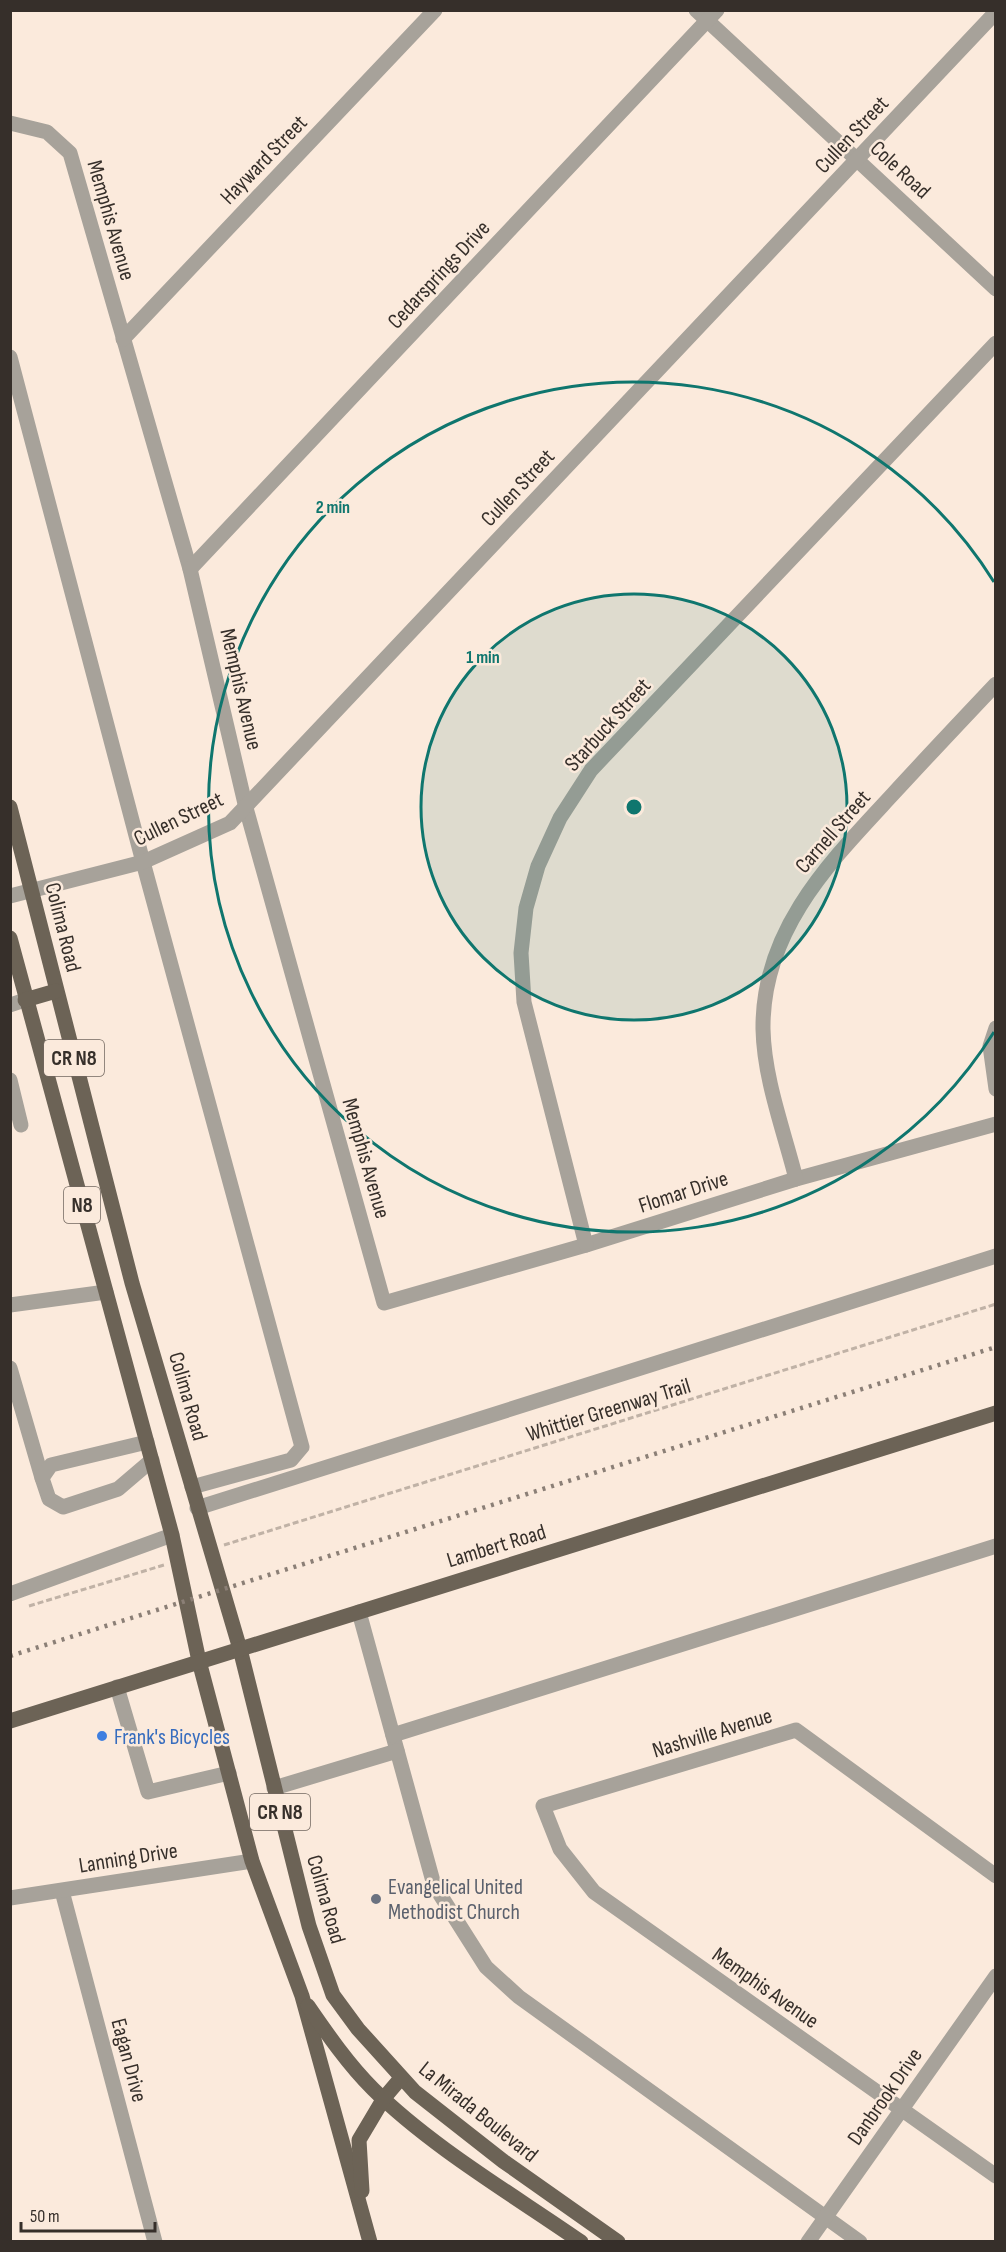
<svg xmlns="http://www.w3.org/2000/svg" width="1006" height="2252" font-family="'Sofia Sans Condensed',sans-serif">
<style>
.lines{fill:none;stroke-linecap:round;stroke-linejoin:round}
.path{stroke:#c0b2a6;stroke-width:3;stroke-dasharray:6 3;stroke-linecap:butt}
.minor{stroke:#a7a29a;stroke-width:15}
.major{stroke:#6c6356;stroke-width:15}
.rail{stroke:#8b7f76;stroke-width:4.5;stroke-dasharray:3 6;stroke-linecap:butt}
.ring{fill:none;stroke:#0f766e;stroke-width:3}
.shop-dot{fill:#3f7fe0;stroke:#fbeadc;stroke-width:2}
.worship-dot{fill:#6b7280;stroke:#fbeadc;stroke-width:2}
.labels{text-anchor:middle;stroke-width:5;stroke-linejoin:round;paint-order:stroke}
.shield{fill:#fbeadc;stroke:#71675f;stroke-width:1.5}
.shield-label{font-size:21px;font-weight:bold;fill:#362f2a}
.street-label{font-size:22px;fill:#362f2a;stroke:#fbeadc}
.shop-label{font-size:22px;fill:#366cbe;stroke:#fbeadc;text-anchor:start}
.worship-label{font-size:22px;fill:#5b616d;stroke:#fbeadc;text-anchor:start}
.centre{fill:#0f766e;stroke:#fbeadc;stroke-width:3}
.ring-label{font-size:18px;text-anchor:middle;font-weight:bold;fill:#0f766e;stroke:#fbeadc;stroke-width:5;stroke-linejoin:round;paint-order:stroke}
</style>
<rect width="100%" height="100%" fill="#fbeadc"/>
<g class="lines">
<g class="path">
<path d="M224,1545L996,1304"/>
<path d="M29,1606L164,1565"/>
</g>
<g class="minor">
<path d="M696,10L996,289"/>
<path d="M10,123L47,132L70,153L190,569L246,808L384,1303L586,1245L796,1179L996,1124"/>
<path d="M123,339L435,10"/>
<path d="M10,357L143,862L302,1447L291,1460L192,1487"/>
<path d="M190,569L717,10"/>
<path d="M10,896L143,862L230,823L996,12"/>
<path d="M10,1005L25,1000"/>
<path d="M996,1028L990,1046L996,1089"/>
<path d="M10,1080L21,1125"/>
<path d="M796,1179C784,1131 764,1079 763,1029C762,929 831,861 893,794C927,757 961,721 996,684"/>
<path d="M586,1245L524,1002L521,953L526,908L538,866L560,818L591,770L996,343"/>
<path d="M10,1305L106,1292"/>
<path d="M10,1368L42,1478"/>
<path d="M147,1442L51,1465L42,1478L49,1499L63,1507L118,1489L152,1460"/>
<path d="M197,1508L996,1256"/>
<path d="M10,1594L172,1535"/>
<path d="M359,1612L434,1885L486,1967L519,1997L860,2242"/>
<path d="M117,1687L148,1792L229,1773"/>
<path d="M393,1735L996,1546"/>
<path d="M274,1788L397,1751"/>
<path d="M996,1876L796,1730L543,1806L560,1849L594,1892L996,2176"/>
<path d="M62,1891L155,2242"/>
<path d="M10,1898L252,1861"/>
<path d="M808,2242L996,1976"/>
</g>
<g class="major">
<path d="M10,807L132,1283L240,1649L309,1926L333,1995L358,2029L415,2092L503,2161L618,2242"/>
<path d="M10,938L172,1535L199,1661L252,1861L302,1996L370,2242"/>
<path d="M25,1000L56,991"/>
<path d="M10,1721L996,1413"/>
<path d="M308,2006C328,2035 348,2064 373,2089C430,2146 515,2196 581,2242"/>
<path d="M362,2191L359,2140L384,2098L401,2078"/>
</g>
<path class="rail" d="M10,1656L996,1347"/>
</g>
<circle cx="634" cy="807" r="213" fill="#0f766e" fill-opacity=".12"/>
<g class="ring">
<circle cx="634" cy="807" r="213"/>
<path d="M994 1032A425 425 0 1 1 994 582"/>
</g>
<circle class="shop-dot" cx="102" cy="1736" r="6"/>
<circle class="worship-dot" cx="376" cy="1899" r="6"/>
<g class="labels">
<g class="shield">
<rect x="44" y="1040" width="60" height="36" rx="4.5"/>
<rect x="64" y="1187" width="36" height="36" rx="4.5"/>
<rect x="250" y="1794" width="60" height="36" rx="4.5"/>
</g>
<g class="shield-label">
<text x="74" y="1065">CR N8</text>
<text x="82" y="1212">N8</text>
<text x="280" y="1819">CR N8</text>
</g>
<g class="street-label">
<text transform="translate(851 134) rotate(-47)" y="8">Cullen Street</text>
<text transform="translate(263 159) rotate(-46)" y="8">Hayward Street</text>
<text transform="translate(901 169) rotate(43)" y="8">Cole Road</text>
<text transform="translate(112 220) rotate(74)" y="8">Memphis Avenue</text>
<text transform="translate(438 274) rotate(-47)" y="8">Cedarsprings Drive</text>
<text transform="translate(517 487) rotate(-47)" y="8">Cullen Street</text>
<text transform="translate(242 689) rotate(77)" y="8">Memphis Avenue</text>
<text transform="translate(607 724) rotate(-48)" y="8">Starbuck Street</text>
<text transform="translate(178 818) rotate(-26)" y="8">Cullen Street</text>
<text transform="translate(832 831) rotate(-49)" y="8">Carnell Street</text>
<text transform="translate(64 927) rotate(76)" y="8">Colima Road</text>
<text transform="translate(367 1158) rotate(74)" y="8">Memphis Avenue</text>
<text transform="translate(683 1191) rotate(-18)" y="8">Flomar Drive</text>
<text transform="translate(189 1396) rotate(74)" y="8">Colima Road</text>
<text transform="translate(608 1409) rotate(-17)" y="8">Whittier Greenway Trail</text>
<text transform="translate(496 1545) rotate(-17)" y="8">Lambert Road</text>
<text transform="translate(712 1732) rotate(-17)" y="8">Nashville Avenue</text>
<text transform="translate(128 1857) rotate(-9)" y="8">Lanning Drive</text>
<text transform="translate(327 1899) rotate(74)" y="8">Colima Road</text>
<text transform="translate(766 1987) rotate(35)" y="8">Memphis Avenue</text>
<text transform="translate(130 2060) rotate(75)" y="8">Eagan Drive</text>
<text transform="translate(884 2096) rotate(-55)" y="8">Danbrook Drive</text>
<text transform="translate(479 2111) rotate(39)" y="8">La Mirada Boulevard</text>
</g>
<g class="shop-label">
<text x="114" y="1744">Frank's Bicycles</text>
</g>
<g class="worship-label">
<text x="388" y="1894">Evangelical United<tspan x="388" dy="25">Methodist Church</tspan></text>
</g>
</g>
<circle cx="634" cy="807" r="9" class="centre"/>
<g class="ring-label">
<text x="333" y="513">2 min</text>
<text x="483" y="663">1 min</text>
</g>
<rect width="1006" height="2252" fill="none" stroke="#362f2a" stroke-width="24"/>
<path d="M21 2222v9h134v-9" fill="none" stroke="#362f2a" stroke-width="3"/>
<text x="30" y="2222" font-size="18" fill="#362f2a" stroke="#fbeadc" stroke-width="4.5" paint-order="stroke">50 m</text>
</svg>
